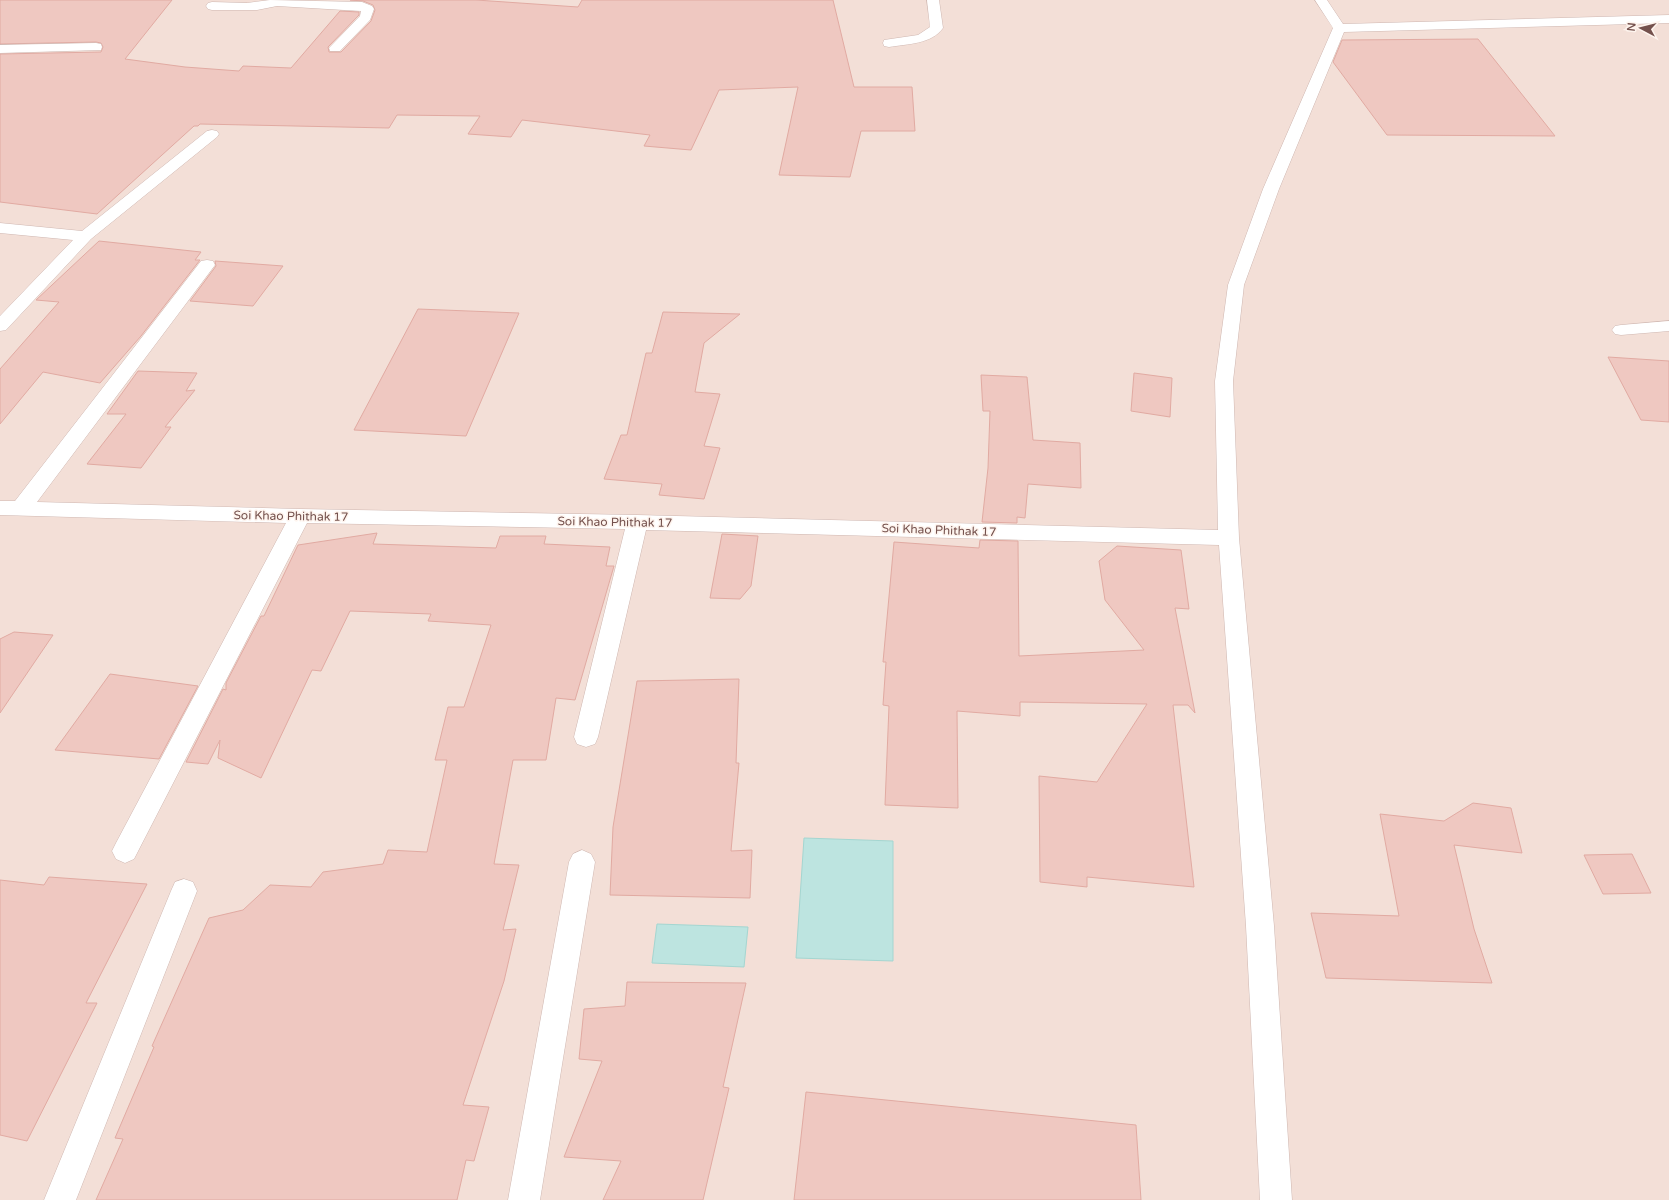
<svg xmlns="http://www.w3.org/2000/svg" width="1669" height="1200" font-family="'Varela Round',sans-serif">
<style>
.residential{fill:#f3dfd7}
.water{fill:#bde4e0;stroke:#a4d6d1}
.building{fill:#efc8c1;stroke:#e1aaa2}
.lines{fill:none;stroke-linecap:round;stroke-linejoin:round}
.minor-casing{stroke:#cfb7b1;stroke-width:1}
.minor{fill:#fff;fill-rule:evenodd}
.labels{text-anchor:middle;stroke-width:3;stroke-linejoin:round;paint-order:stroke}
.street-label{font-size:12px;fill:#74514d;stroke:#fef4ee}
</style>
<rect width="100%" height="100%" fill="#fbefe8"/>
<rect class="residential" x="0" y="0" width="1669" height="1200"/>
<g class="water">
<path d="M804,838L893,841V961L796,958Z"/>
<path d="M657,924L748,927L744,967L652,963Z"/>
</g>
<g class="building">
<path d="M0,0H172L125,59L185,67L239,71L243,66L291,68L340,11L359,12V15L328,47L329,52H341L371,21L375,10L373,5L363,1L350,0H476L578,7L582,0H833L854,87H912L915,131H861L850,177L779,175L798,87L719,90L691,150L644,146L650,135L522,120L511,137L468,134L480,116L397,115L389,128L200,124L198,126H194L97,214L0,202V54L101,52L103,47L101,43L96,42L0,44Z"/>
<path d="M1478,39L1555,136L1387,135L1333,62L1342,40Z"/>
<path d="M99,241L201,252L195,260H200L141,336L100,383L43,372L0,424V369L59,302L36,300Z"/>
<path d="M215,261L283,266L253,306L190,301L216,266Z"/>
<path d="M418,309L519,313L466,436L354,430Z"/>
<path d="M663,312L740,314L704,343L695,392L720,394L704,446L720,448L704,499L659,495L662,484L604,479L621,435H627L646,353H652Z"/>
<path d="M1608,357L1669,361V422L1641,420Z"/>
<path d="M138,371L197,373L186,391L195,390L165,427H171L141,468L87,464L126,414H107Z"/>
<path d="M1134,373L1172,378L1170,417L1131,411Z"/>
<path d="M981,375L1027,377L1033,440L1080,443L1081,488L1028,484L1025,518L1017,517V523L982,522L988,468L990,411H983Z"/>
<path d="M377,533L373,544L496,548L500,536H546L544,544L610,547L606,566H614L575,700L556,698L546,760H513L494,864L519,865L503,930L516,929L504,981L463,1105L489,1107L474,1161L466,1160L457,1200H96L123,1139L115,1138L154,1047L152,1046L209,918L243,910L270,885L311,887L323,872L383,864L388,850L427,852L447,760H435L448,707H464L491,625L428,621L431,614L350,611L321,671L312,670L261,778L218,758L220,740L208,764L186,762L223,689L226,690V683L261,616H264L298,545Z"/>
<path d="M722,534L758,536L751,586L740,599L710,598Z"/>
<path d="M980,540L1018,541L1019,656L1144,650L1105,600L1099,561L1117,546L1181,550L1189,609L1175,608L1195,713L1188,705H1173L1194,887L1087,877V887L1040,882L1039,776L1097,782L1147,704L1020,702V716L957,711L958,808L885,805L889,706L883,705L886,662H883L894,542L979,548Z"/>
<path d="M14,632L53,635L0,713V639Z"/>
<path d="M110,674L198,686L159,759L55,750Z"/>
<path d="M739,679L736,763H739L731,851L752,850L750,898L610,895L613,827L637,681Z"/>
<path d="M1473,803L1511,808L1522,853L1454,845L1474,929L1492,983L1326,978L1311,913L1399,916L1380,814L1444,821Z"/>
<path d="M1632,854L1651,893L1603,894L1584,855Z"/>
<path d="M49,877L147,884L86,1003H97L27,1141L0,1135V880L44,885Z"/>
<path d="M627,982L746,983L723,1087L729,1088L703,1200H603L621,1161L564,1157L602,1061L579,1059L584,1009L625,1006Z"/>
<path d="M806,1092L1136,1125L1141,1200H794Z"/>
</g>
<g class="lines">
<defs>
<g id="minor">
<path d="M270,0L362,2L372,6L374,9L370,20L340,51H330L329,48L360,16L361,11L277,6L257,10H212L208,9L206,6L208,3L212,2L247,3Z"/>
<path d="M927,0H939L943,28C932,44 907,44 889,47L884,46L883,43L884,40L918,35L930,27Z"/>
<path d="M1315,0H1327L1343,24L1669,15V23L1344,32L1279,189L1244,285L1233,381L1239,538L1274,926L1292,1200H1260L1246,926L1219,545L646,530L598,737L595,744L586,747L577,744L574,737L625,529L307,523L134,859L125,863L116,859L112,851L116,843L286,523L0,515V501H15L201,261L207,260L213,261L215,265L37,502L300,509L637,515L1218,530L1215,381L1228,285L1263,189L1333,28Z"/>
<path d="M96,43L101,44L102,47L101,50L0,53V45Z"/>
<path d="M212,130L217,131L219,134L217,137L91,239L6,330L0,331V316L73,240L0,233V223L82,231L207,131Z"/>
<path d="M1669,321V331L1621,335L1615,334L1612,330L1615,326L1621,325Z"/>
<path d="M582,850L591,854L595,862L540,1200H508L569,862L573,854Z"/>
<path d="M184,879L193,882L197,891L76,1200H44L171,891L175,882Z"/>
</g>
</defs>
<use href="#minor" class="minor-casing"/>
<use href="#minor" class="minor"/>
</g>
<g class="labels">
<g class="street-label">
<text transform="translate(291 516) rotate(1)" y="4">Soi Khao Phithak 17</text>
<text transform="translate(615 522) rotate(1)" y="4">Soi Khao Phithak 17</text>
<text transform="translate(939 530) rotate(2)" y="4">Soi Khao Phithak 17</text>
</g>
</g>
<g transform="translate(1641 28) rotate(277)" stroke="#fef4ee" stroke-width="3" paint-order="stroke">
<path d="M0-3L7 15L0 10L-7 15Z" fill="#74514d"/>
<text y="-6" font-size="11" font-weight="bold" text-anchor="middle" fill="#74514d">N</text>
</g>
</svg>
